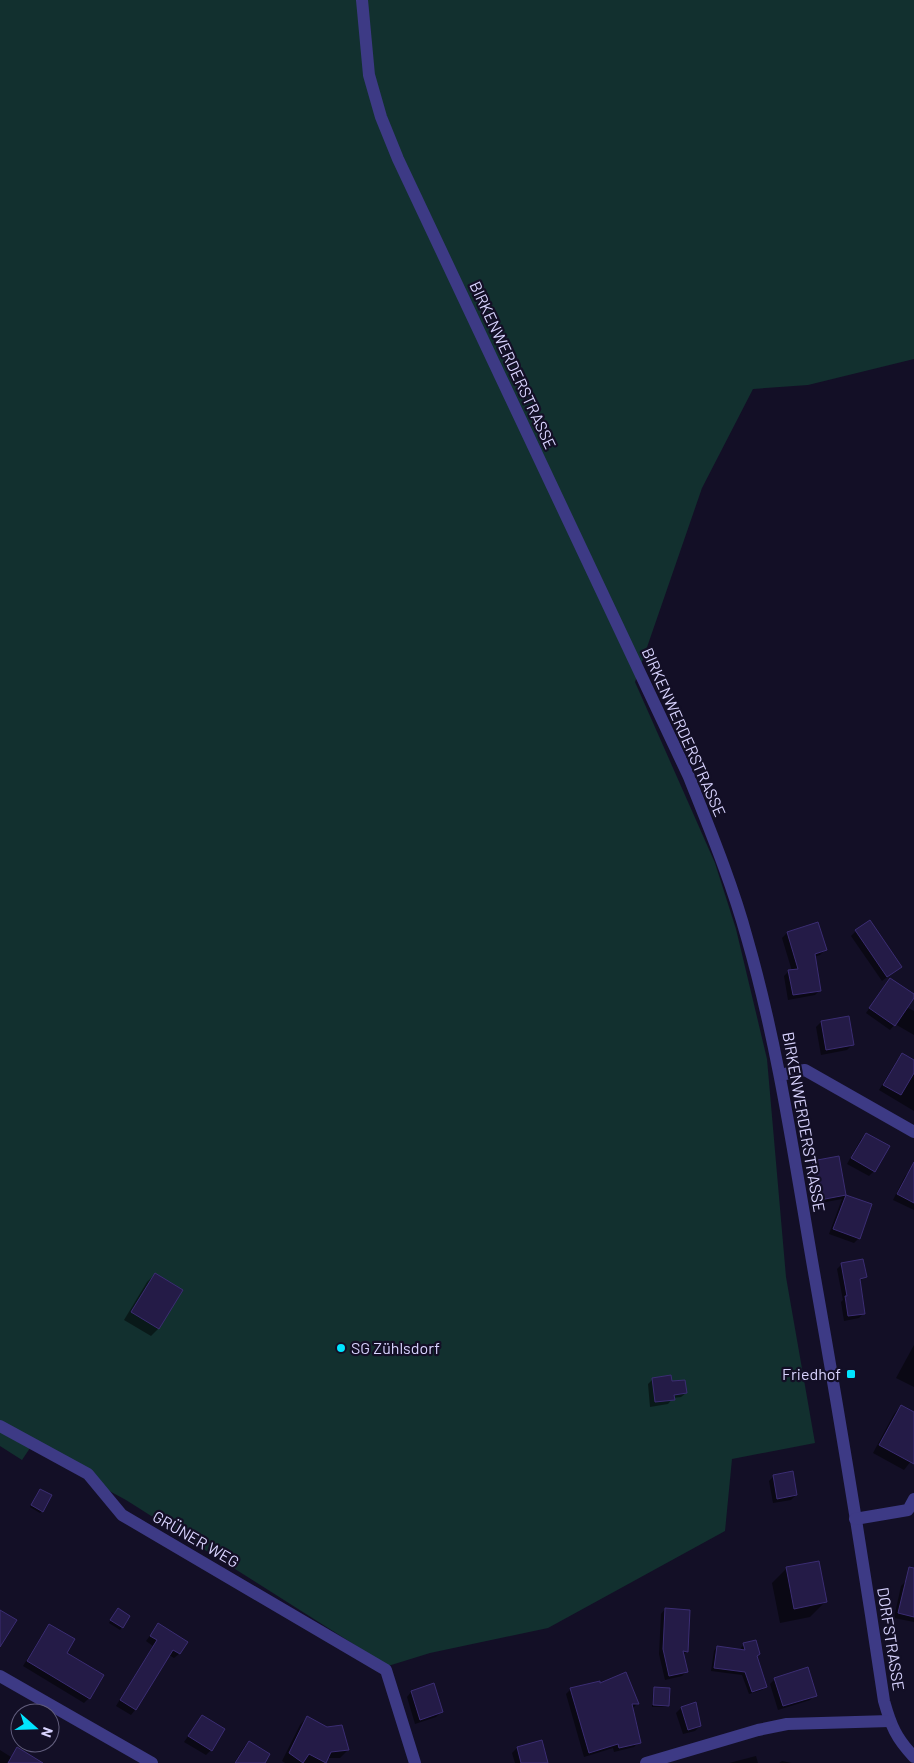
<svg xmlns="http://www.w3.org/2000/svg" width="914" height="1763" font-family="Barlow,sans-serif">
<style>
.green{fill:#12302f}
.shadow{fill:#0007}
.building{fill:#241b47;stroke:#3b2d73}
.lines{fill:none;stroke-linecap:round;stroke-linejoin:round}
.minor{stroke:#3d3a85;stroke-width:12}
.poi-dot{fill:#00e5ff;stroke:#130f26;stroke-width:2}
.labels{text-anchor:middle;stroke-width:4.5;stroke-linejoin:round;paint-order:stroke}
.street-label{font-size:16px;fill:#d9d4ff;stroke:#130f26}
.poi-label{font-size:16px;fill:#d9d4ff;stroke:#130f26;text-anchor:start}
</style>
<rect width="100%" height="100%" fill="#130f26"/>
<path class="green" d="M0,0H914V359L808,385L753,389L702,488L635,682L715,863L736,929L767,1059L786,1277L815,1443L732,1459L725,1531L548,1628L430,1653L388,1666L126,1500L30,1448L22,1460L0,1446Z"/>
<g class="shadow">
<path d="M856,931L900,967L882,981L851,936Z"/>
<path d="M787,933L825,950L820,955L814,957L820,990L815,995L788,1000L784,976L789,971H792L782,938Z"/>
<path d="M890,979L914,996L906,1007L914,1011V1035L895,1024L890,1030L866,1013Z"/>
<path d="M821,1022L852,1045L847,1050L821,1055L816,1027Z"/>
<path d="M902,1055L914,1062V1070L912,1074L914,1075V1111L879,1090L897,1060Z"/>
<path d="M866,1134L874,1171L869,1176L847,1164L861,1139Z"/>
<path d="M838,1158L845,1196L871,1205L859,1238L854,1243L829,1234L842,1199L815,1204L808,1167L813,1162Z"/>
<path d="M910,1171L914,1173V1210L893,1200L905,1176Z"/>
<path d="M842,1264L865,1277L859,1282L864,1313L859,1318L844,1321L841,1302L843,1300L837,1269Z"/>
<path d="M155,1274L181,1290L158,1329L151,1336L124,1320L147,1282Z"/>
<path d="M914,1345V1387L896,1378Z"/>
<path d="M653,1379L671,1383L686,1393L681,1397L673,1398L668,1404L650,1407L648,1384Z"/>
<path d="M901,1406L914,1413V1457L904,1470L873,1453L894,1414Z"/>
<path d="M774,1476L796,1495L791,1500L773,1503L769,1481Z"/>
<path d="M38,1492L42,1511L40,1513L30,1507Z"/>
<path d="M787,1568L825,1602L810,1617L780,1623L772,1583Z"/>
<path d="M906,1581L914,1583V1622L894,1618L901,1586Z"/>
<path d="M665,1609L687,1651L683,1655L687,1671L682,1676L665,1680L659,1654L661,1614Z"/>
<path d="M116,1612L129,1616L120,1630L109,1623Z"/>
<path d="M50,1625L89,1698L84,1703L23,1666L45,1630Z"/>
<path d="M158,1625L179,1654L174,1658L169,1655L135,1710L131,1715L116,1706L153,1646L146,1641Z"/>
<path d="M744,1644L759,1654L756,1657L765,1687L762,1690L749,1694L742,1675L711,1671L714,1651L717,1647L742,1650L741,1648Z"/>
<path d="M775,1679L815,1695L810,1700L778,1710L770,1684Z"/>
<path d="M600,1684L637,1704L633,1708L639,1742L634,1747L614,1752L613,1748L584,1757L566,1694L571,1689Z"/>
<path d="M655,1688L668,1705L666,1707H652L653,1691Z"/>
<path d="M411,1692L441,1712L436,1717L415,1724L407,1697Z"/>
<path d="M681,1708L700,1726L695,1731L683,1734L676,1713Z"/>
<path d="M202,1717L211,1750L206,1755L184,1742Z"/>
<path d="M307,1717L348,1750L340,1758H327L324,1763H285L282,1761L300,1725Z"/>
<path d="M249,1742L263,1763H234L244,1747Z"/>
<path d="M517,1748L547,1763H515L512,1753Z"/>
<path d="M17,1749L40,1763H0V1750L11,1757Z"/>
<path d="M756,1756L758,1763H729Z"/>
<path d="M782,1761L792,1763H779Z"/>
</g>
<g class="building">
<path d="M870,920L902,967L887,977L855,930Z"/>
<path d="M818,922L827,950L815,954L821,991L793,995L788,970L798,969L787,932Z"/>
<path d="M890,978L914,994V998L895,1026L869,1008Z"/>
<path d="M849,1016L854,1045L826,1050L821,1021Z"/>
<path d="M902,1053L914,1060V1073L901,1095L883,1085Z"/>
<path d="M866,1133L890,1146L875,1172L851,1158Z"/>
<path d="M839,1156L846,1195L820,1200L812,1161Z"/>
<path d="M914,1162V1203L897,1194Z"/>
<path d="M846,1195L872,1204L860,1239L833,1229Z"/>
<path d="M863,1259L867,1277L860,1279L865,1314L848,1316L845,1296H847L841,1263Z"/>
<path d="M155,1273L183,1290L159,1329L131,1312Z"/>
<path d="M671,1375L672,1381L685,1380L687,1393L674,1395L675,1400L655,1402L652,1378Z"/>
<path d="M901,1405L914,1412V1464L879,1445Z"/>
<path d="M793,1471L797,1495L777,1499L773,1475Z"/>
<path d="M40,1489L52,1495L43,1512L31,1505Z"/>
<path d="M819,1561L827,1602L794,1609L786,1567Z"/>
<path d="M909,1567L914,1568V1617L898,1613Z"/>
<path d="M118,1608L130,1616L123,1628L110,1620Z"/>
<path d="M665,1608L690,1610L688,1652L683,1651L688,1672L669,1676L663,1649Z"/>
<path d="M0,1610L17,1620L0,1647Z"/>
<path d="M158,1623L188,1642L180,1654L173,1650L136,1710L120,1700L157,1640L150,1636Z"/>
<path d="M49,1624L75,1639L67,1653L104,1675L90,1699L27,1661Z"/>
<path d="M756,1640L760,1654L757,1656L767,1687L752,1692L745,1672L714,1668L717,1646L745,1650L743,1643Z"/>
<path d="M808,1667L817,1696L783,1706L774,1678Z"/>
<path d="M626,1672L639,1704H632L641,1743L619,1748L618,1744L589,1753L570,1688L600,1681V1683Z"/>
<path d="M434,1683L443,1712L420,1720L411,1691Z"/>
<path d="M654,1687L670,1688L669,1706L653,1705Z"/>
<path d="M696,1702L701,1726L688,1730L681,1707Z"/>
<path d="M202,1715L225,1729L212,1751L188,1736Z"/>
<path d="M307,1716L327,1727L342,1725L349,1750L331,1752L326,1763L309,1754L303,1763L289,1753Z"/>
<path d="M542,1740L548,1763H521L517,1747Z"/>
<path d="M249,1741L270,1754L265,1763H235Z"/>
<path d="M17,1747L43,1763H8Z"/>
</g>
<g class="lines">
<g class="minor">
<path d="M362,0L369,75L381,117L398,159L689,777C710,830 732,883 747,938C779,1049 795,1164 815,1278C840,1419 863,1559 884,1701C891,1726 896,1738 914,1757"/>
<path d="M780,1075L805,1070L914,1132"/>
<path d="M0,1426L88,1474L122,1515L386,1670L415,1763"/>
<path d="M855,1519L908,1510L914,1499"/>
<path d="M0,1676L152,1763"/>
<path d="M646,1763L758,1730L787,1724L890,1721"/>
</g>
</g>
<g class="poi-dot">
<circle cx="341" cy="1348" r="5"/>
<rect x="846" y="1369" width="10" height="10" rx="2.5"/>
</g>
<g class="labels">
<g class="street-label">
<text transform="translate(513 365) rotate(65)" y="6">BIRKENWERDERSTRASSE</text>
<text transform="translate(684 732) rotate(66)" y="6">BIRKENWERDERSTRASSE</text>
<text transform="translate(804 1122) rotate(80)" y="6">BIRKENWERDERSTRASSE</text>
<text transform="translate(196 1539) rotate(30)" y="6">GRÜNER WEG</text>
<text transform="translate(891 1639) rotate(81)" y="6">DORFSTRASSE</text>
</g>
<g class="poi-label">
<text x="351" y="1354">SG Zühlsdorf</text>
<text x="841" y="1380" text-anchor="end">Friedhof</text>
</g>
</g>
<g transform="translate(35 1728) rotate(110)"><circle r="24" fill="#130f26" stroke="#625e7d"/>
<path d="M0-4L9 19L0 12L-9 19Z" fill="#00e5ff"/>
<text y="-8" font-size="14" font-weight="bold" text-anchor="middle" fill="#d9d4ff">N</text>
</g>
</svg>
